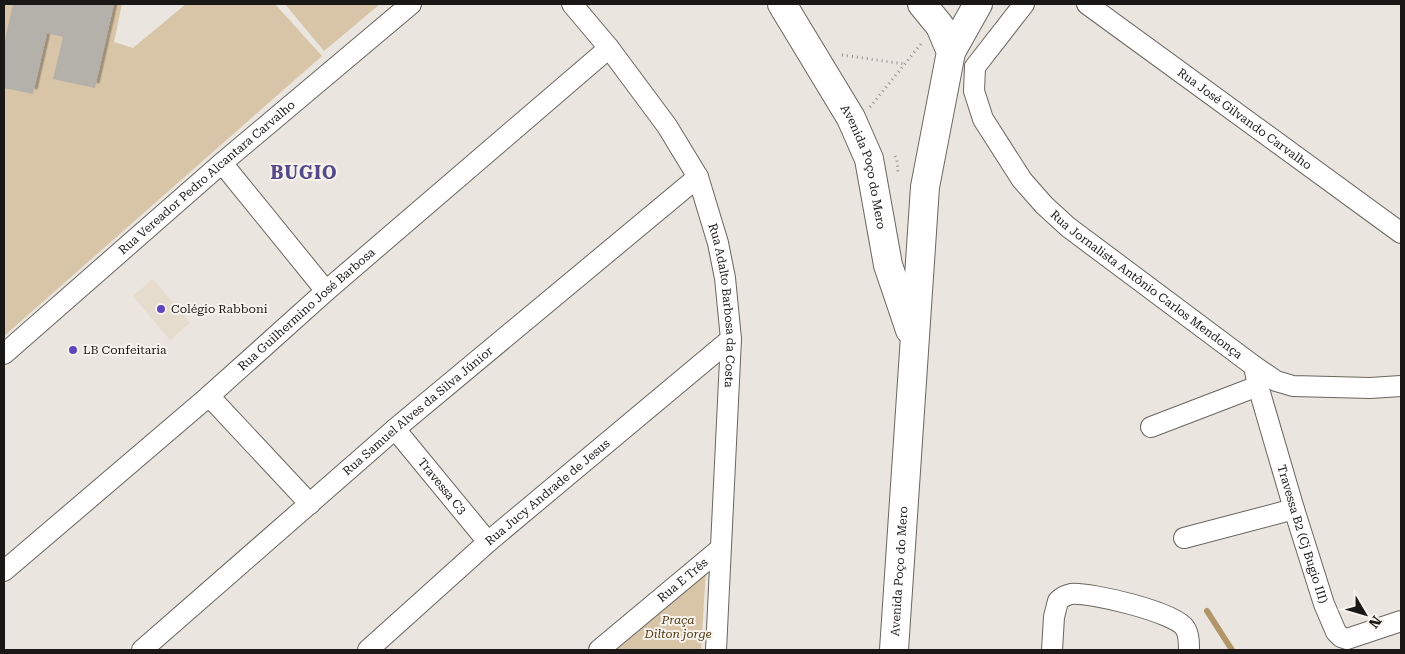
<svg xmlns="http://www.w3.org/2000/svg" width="1405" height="654" font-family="'Roboto Serif',serif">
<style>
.built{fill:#e5dcce}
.green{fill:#d8c4a7}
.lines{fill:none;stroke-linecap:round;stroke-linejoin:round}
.stream{stroke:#b29569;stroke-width:6}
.building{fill:#b4b0aa;filter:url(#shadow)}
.minor-casing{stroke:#69655f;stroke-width:22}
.secondary-casing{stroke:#69655f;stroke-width:30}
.path{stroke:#96938e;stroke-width:3;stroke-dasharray:1 4;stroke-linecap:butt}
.minor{stroke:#fff;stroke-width:20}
.secondary{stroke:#fff;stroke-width:28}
.poi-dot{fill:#6046be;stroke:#f7f3ec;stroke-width:2}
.labels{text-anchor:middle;stroke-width:4;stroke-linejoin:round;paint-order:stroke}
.street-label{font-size:12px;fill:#1a1816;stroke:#f7f3ec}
.poi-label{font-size:12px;fill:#1a1816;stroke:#f7f3ec;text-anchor:start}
.park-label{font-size:12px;font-style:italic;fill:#513b17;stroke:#f7f3ec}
.district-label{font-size:18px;font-weight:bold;letter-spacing:1px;fill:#534a89;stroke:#f7f3ec}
</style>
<defs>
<filter id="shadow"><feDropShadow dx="4.5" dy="-4.5" stdDeviation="0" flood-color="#0004"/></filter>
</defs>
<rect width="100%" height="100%" fill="#eae5df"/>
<path class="built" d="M153,279L190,323L170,340L133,296Z"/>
<g class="green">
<path d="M4,4H122L114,42L133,48L186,4H275L322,56L4,336Z"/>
<path d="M285,4H380L324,51Z"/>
<path d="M706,569L701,650H612Z"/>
</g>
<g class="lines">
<path class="stream" d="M1207,611L1232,650"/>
</g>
<path class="building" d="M13,4H114L95,88L53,79L63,37L47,33L33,94L4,88V44Z"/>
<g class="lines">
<defs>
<g id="minor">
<path id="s1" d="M572,4L609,48L667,126L698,177L718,243L725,278L731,339L716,650"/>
<path id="s2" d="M1087,4L1401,233"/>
<path id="s3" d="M975,67L974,91L983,119L1022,180L1044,205L1068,227L1254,366L1276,381L1293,386L1370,388L1401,386"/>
<path d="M975,67L1024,4"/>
<path d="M222,163L326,291"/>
<path id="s4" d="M4,354L222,163L411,4"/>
<path id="s5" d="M1254,366L1258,386L1294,509L1324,604L1336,632L1341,637L1347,639L1401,621"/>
<path d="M209,396L310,504"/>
<path d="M1151,427L1258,386"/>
<path id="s6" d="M395,429L488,542"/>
<path d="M1184,538L1294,509"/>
<path id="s7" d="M4,571L209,396L326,291L609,48"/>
<path id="s8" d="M142,650L395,429L698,177"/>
<path id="s9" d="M368,650L488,542L731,339"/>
<path id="s10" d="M599,650L720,549"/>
<path d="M1052,650L1054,617L1058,601C1062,597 1066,595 1071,594C1090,592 1175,612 1185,628C1189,634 1189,643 1189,650"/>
</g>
<g id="secondary">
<path id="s11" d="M782,4L851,118L869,159L888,265L910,330"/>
<path d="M951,52L978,4"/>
<path id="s12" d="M894,650L925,187L951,52L940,26L922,4"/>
</g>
</defs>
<use href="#minor" class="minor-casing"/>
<use href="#secondary" class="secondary-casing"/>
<g class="path">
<path d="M842,55L905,64"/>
<path d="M870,107L921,44"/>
<path d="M895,156L897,160L898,172"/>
</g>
<use href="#minor" class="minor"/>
<use href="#secondary" class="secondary"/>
</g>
<g class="poi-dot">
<circle cx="161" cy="309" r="5"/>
<circle cx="73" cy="350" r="5"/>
</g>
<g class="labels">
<g class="street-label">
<text dy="4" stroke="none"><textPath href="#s2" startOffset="195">Rua José Gilvando Carvalho</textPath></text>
<text dy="4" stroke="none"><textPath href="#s11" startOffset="184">Avenida Poço do Mero</textPath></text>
<text dy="4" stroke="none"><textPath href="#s4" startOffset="269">Rua Vereador Pedro Alcantara Carvalho</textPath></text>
<text dy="4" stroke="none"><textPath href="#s3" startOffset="289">Rua Jornalista Antônio Carlos Mendonça</textPath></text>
<text dy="4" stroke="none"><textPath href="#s1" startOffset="346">Rua Adalto Barbosa da Costa</textPath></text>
<text dy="4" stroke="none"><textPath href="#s7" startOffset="400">Rua Guilhermino José Barbosa</textPath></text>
<text dy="4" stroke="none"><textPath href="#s8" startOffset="365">Rua Samuel Alves da Silva Júnior</textPath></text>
<text dy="4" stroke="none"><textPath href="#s6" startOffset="74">Travessa C3</textPath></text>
<text dy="4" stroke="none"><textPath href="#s9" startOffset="239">Rua Jucy Andrade de Jesus</textPath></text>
<text dy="4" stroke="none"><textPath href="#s5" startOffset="175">Travessa B2 (Cj Bugio III)</textPath></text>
<text dy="4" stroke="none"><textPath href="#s12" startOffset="79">Avenida Poço do Mero</textPath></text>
<text dy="4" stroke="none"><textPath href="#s10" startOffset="109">Rua E Três</textPath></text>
</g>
<g class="poi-label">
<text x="171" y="313">Colégio Rabboni</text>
<text x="83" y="354">LB Confeitaria</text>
</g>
<g class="park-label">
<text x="678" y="624">Praça<tspan x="678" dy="14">Dilton jorge</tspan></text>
</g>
<g class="district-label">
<text x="304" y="179">BUGIO</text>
</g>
</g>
<rect width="1405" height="654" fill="none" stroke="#1a1816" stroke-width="10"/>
<g transform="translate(1365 614) rotate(128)" stroke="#f7f3ec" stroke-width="4" paint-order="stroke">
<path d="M0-4L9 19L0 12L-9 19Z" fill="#1a1816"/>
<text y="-8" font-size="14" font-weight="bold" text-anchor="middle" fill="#1a1816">N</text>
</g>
</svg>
